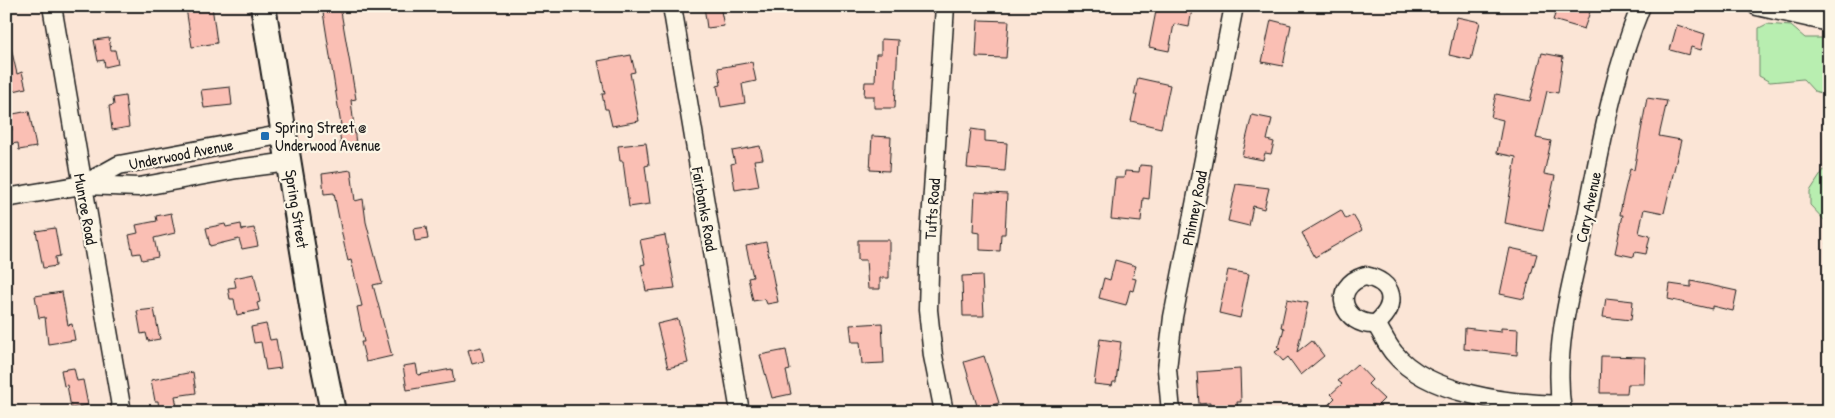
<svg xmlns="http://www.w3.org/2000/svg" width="1835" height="418" font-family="'Patrick Hand',sans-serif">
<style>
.green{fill:#b8eeb0;stroke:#6a8566}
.building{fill:#fabfb4;stroke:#1c1c1c}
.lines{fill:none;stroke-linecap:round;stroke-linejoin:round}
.street-casing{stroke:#1c1c1c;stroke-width:21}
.secondary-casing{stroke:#1c1c1c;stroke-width:28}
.street{stroke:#fcf5e5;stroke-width:18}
.secondary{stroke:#fcf5e5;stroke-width:24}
.poi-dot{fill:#1f6fb2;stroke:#fcf5e5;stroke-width:2}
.labels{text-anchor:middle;stroke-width:4.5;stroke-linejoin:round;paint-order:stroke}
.poi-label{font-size:16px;fill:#1c1c1c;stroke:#fcf5e5;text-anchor:start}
.street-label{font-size:16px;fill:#1c1c1c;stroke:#fcf5e5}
</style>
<rect width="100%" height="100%" fill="#fbe5d6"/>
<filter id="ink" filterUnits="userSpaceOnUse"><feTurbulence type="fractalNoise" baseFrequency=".02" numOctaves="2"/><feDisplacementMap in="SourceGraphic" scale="10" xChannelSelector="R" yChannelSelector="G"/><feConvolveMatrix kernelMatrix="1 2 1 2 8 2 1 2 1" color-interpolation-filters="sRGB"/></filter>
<g filter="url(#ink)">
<g class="green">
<path d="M1767,24L1791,26L1805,38H1829V95L1814,91L1803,79L1770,82L1759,76V28Z"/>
<path d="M1829,162V266L1827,264V223L1810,205V191Z"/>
</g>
<g class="building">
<path d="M198,6H212L217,43L192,47L186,8Z"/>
<path d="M322,6H340L356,99L351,100L356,145L341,147L339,125H341Z"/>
<path d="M704,6H720L724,26L707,28Z"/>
<path d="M1157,6L1192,9L1189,27L1174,24L1169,51L1149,47Z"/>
<path d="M1558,6H1592L1584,29L1553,20Z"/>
<path d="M1457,17L1480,22L1471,60L1449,55Z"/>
<path d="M978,20L1009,21L1006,58L976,57Z"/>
<path d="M1271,20L1291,25L1283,66L1262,62Z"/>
<path d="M1677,25L1705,34L1701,50L1691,47L1689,55L1670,50Z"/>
<path d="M109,38L111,50H115L118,64L105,67L104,60L98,61L94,40Z"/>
<path d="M881,39L898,40L895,108H874V96H864L865,82H875L876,54H881Z"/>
<path d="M11,48L17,74L22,72L26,88L6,93V49Z"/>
<path d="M1542,53L1563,57L1558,93L1547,91L1536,138L1551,141L1544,174L1555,176L1543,231L1505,223L1516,157L1497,153L1503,120L1491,117L1496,94L1530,101Z"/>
<path d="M631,55L635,72L630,73L639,121L612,126L608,109H605L602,94H605L598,61Z"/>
<path d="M752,62L756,81L742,84L745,103L721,107L717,86L721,85L718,68Z"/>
<path d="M1138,78L1170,85L1161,128L1131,121L1137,95H1134Z"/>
<path d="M230,87L232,105L204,108L201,90Z"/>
<path d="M125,96L129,127L112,130L109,106L114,105L113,98Z"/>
<path d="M1647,98L1667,101L1659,136L1681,140L1664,213L1644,209L1639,233L1650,236L1646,254L1635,252L1634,257L1615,253L1623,215H1620L1622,202L1630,169L1634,170Z"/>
<path d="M29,111L36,147L19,150L18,143L10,144L8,131L12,130L8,115Z"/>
<path d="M1252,115L1272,119L1267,140L1274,142L1271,154L1265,153L1263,160L1242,156Z"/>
<path d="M971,129L985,131V141L1007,143L1005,171L967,168Z"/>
<path d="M872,136L891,137L889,171L870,170Z"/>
<path d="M646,143L649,165L645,166L650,204L629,207L623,161H620L618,146Z"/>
<path d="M760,146L763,159L754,160L759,186L735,190L731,164L735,163L732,151Z"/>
<path d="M1140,165L1152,166L1149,199L1143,198L1141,222L1111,219L1115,178H1124L1125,171L1139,172Z"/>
<path d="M351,170L355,201L363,199L366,222L382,283L373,285L392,356L366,362L361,342H364L357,307L362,306L351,260L348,261L344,244L334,193L324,194L322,174Z"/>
<path d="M1236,184L1269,188L1264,209L1253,206L1249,226L1228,221Z"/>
<path d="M975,192L1007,194L1005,234H1001L1000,251L980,250V233L973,232Z"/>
<path d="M1341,210L1346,219L1353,215L1362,230L1315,257L1302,233Z"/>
<path d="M171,213L175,233L154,238L158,257L142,260L140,253L133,254L129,235L138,233L136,225L157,221L156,216Z"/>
<path d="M225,224L226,227L241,224L242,230L254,228L258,246L242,249L239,239L210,246L206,228Z"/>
<path d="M426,227L428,239L415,241L413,229Z"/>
<path d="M55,228L60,256L55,257L56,266L43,268L36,231Z"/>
<path d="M665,235L675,288L646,291L641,265L645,264L640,240Z"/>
<path d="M858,240H889V278H880V289H868L866,260H858Z"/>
<path d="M766,242L778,302L767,304L765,299L753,301L748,278L753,277L746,246Z"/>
<path d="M1510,248L1537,254L1524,299L1500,294Z"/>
<path d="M1115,260L1136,266L1132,278L1136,279L1133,291L1130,290L1126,305L1099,298L1104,278L1110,280Z"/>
<path d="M1228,270L1249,274L1240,318L1219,313Z"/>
<path d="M254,274L260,302L257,303L259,310L237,315L234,299H230L228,288L236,287L234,278Z"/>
<path d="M982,275L984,316H963L962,276Z"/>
<path d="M1691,281L1737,291L1733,311L1712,306V309L1668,299L1670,284L1691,287Z"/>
<path d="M62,292L68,325L72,324L75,340L48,344L45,317L39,318L35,296Z"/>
<path d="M1606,298L1633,301L1631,320L1603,317Z"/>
<path d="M1287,299L1308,303L1297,352L1312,340L1324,356L1301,375L1288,357L1283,361L1275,352L1280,349L1277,346L1280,344L1284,328L1281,327Z"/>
<path d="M154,309L160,339L148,341L146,333L141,334L137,311Z"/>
<path d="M678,319L688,363L668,368L657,324Z"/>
<path d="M882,323L884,363L862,364L860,342H852L850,325Z"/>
<path d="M266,324L270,340L276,339L281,368L266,370L261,342L254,343L251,327Z"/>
<path d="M1465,328L1501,332V328L1518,329L1517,355L1464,349Z"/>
<path d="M1100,339L1121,342L1116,382H1113L1112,386L1094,384Z"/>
<path d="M481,347L484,361L472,364L468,350Z"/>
<path d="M786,350L790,370L786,371L791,394L772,398L760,355Z"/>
<path d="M984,356L999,403L978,409L964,362Z"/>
<path d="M1601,356L1645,357L1644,384H1628L1627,393H1600Z"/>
<path d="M416,364L418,375L452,369L454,382L407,390L403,366Z"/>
<path d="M1357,364L1372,380L1368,384L1384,399L1371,412H1321L1335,398L1331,394L1342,384L1338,381Z"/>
<path d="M74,368L77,381L83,380L88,405L71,408L67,385L64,386L61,370Z"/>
<path d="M1240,369L1241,402H1237L1238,412H1209L1210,403L1199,404L1197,372Z"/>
<path d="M193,372L196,393L175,396L177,407L159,409L158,401H155L151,380Z"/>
</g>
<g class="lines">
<defs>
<g id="street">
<path d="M52,6L122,412"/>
<path d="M672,6L740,412"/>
<path d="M1757,6L1829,22"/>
<path d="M83,185L119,165L285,134"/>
<path d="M6,198L82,185L139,187L237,169L289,162"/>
<path d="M1365,276C1394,282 1399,304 1376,324C1343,326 1329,287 1365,276Z"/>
<path d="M1376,324C1382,333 1387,345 1394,353C1428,395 1511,404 1561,405"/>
<path d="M944,412L933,356L928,310L930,237L945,6"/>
<path d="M1171,412L1167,369L1173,317L1234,6"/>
<path d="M1562,412C1552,346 1573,280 1587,216C1601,145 1613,74 1641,6"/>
</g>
<path id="secondary" d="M263,6L315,324L333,412"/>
</defs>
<use href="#street" class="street-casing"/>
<use href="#secondary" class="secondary-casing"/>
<use href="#street" class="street"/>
<use href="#secondary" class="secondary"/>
</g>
</g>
<rect class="poi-dot" x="260" y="131" width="10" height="10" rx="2.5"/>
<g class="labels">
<g class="poi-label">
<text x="275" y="133">Spring Street @<tspan x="275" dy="18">Underwood Avenue</tspan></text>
</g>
<g class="street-label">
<text transform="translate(181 154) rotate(-11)" y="6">Underwood Avenue</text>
<text transform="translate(1588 207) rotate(-78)" y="6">Cary Avenue</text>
<text transform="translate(1194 208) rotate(-79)" y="6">Phinney Road</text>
<text transform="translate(86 209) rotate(80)" y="6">Munroe Road</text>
<text transform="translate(297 209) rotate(81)" y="6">Spring Street</text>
<text transform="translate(705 209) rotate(80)" y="6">Fairbanks Road</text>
<text transform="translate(932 209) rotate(-86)" y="6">Tufts Road</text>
</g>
</g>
<rect width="1835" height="418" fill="none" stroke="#fcf5e5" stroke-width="25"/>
<rect x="12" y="12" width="1810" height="393" fill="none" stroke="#1c1c1c" stroke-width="2" filter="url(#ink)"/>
</svg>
